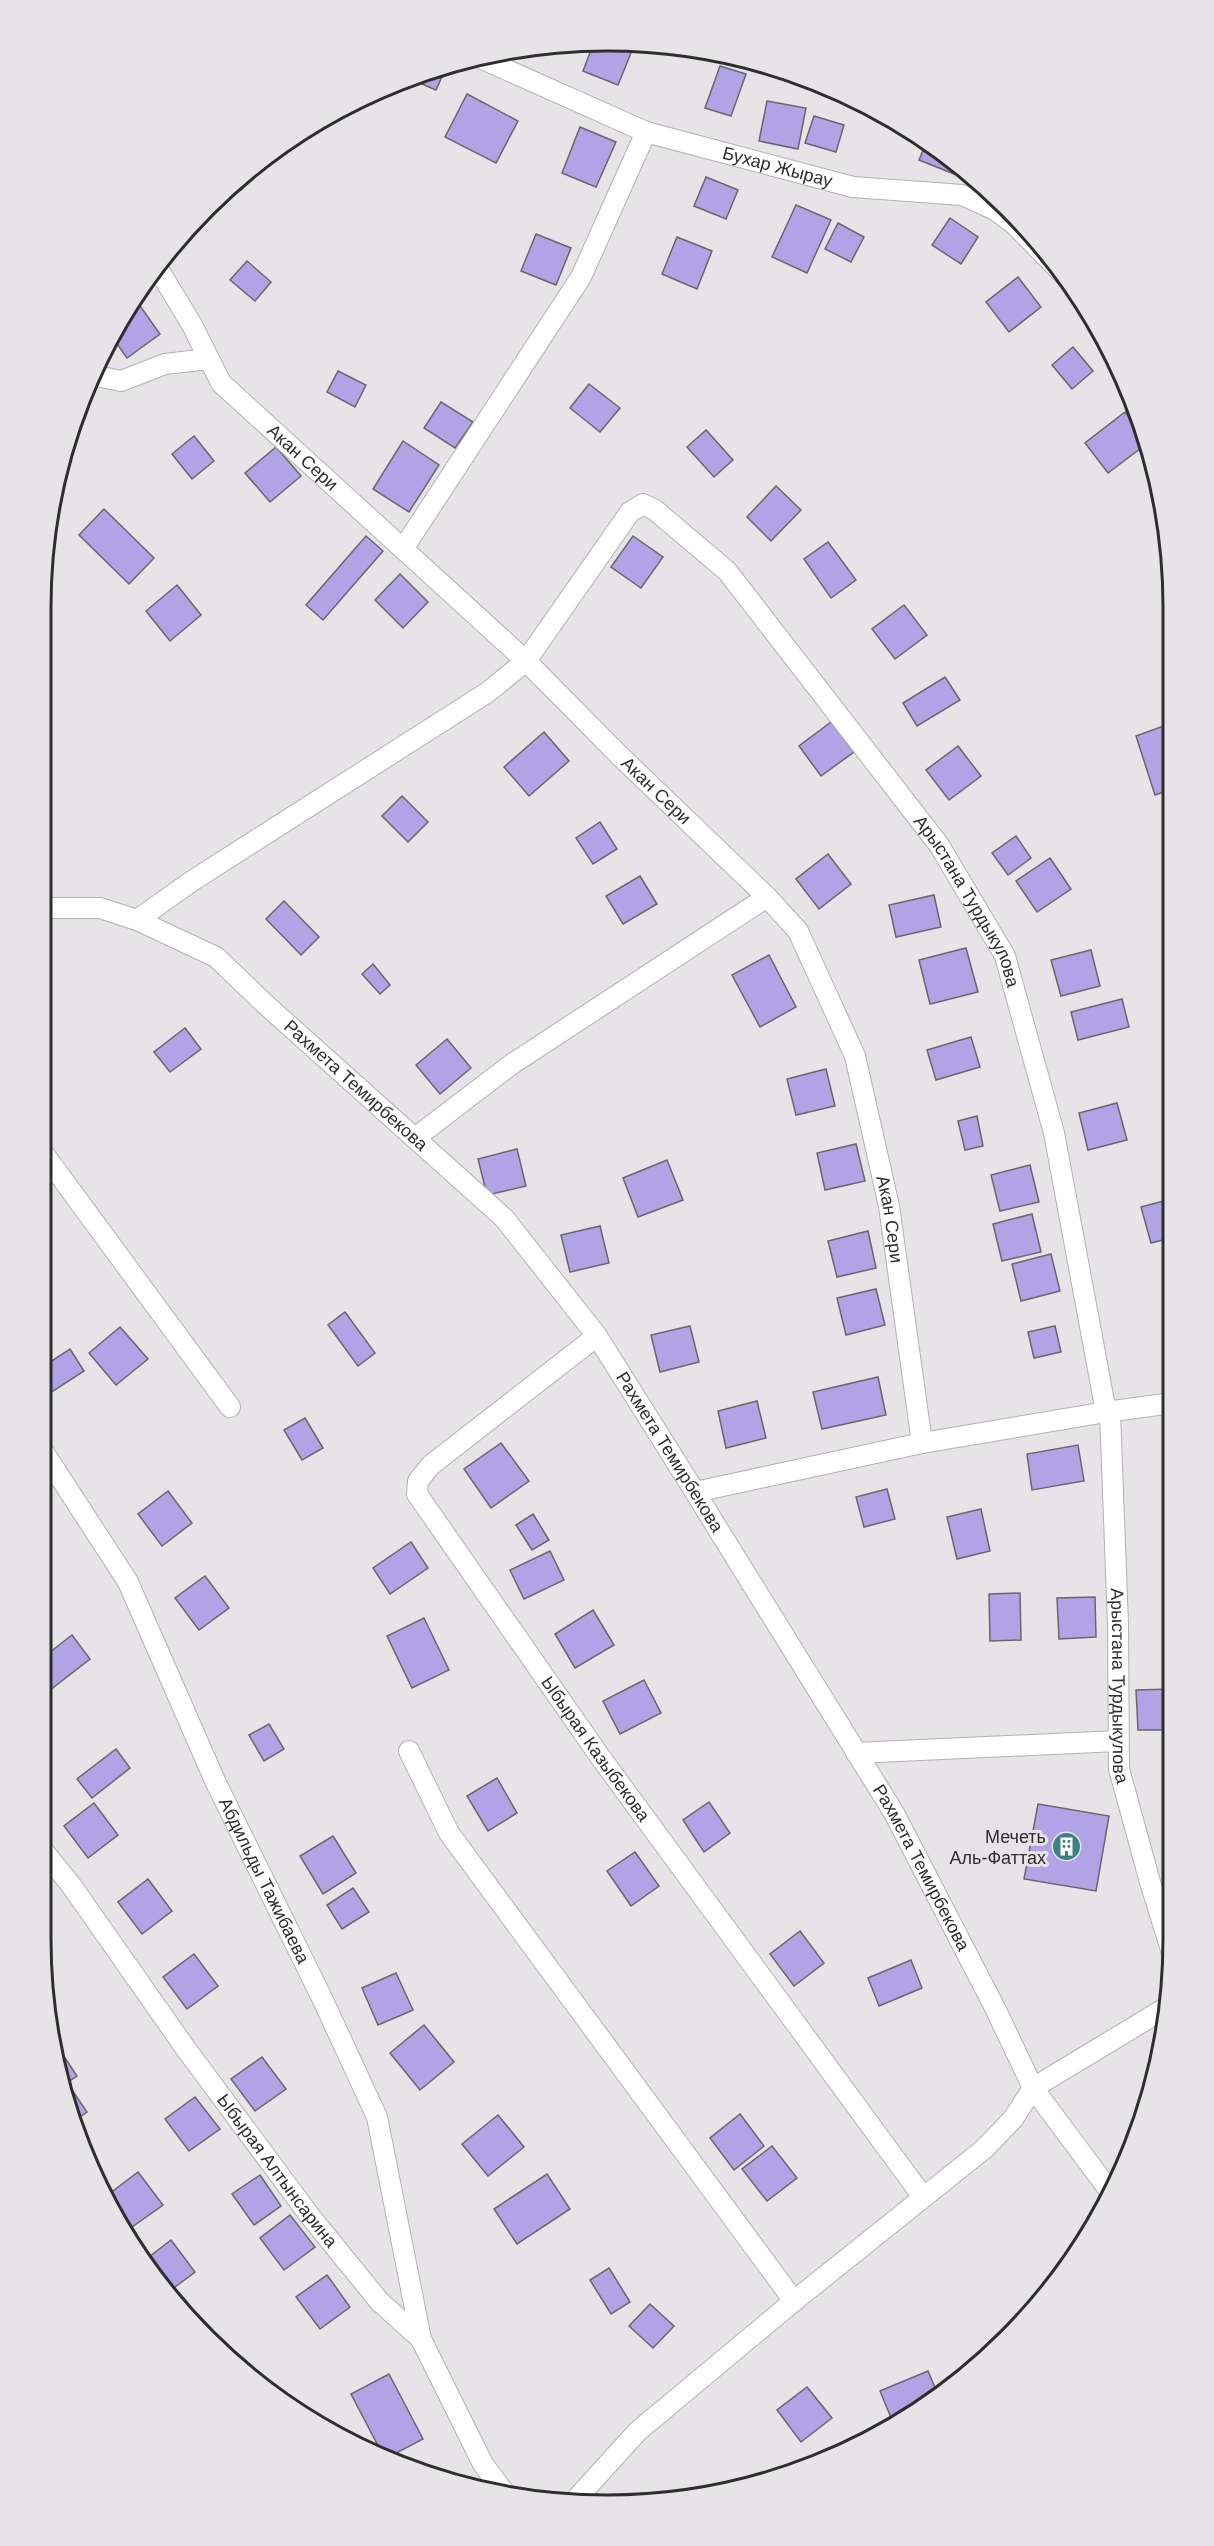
<svg xmlns="http://www.w3.org/2000/svg" width="1214" height="2546" font-family="Helvetica,sans-serif">
<style>
.building{fill:#b1a4e6;stroke:#68676b;stroke-width:1.5}
.lines{fill:none;stroke-linecap:round;stroke-linejoin:round}
.street-casing{stroke:#b3b0b4;stroke-width:22}
.street{stroke:#fff;stroke-width:20}
.labels{text-anchor:middle;stroke-width:6;stroke-linejoin:round;paint-order:stroke}
.street-label{font-size:18px;fill:#2f2e2f;stroke:#e7e4e8}
.poi-label{font-size:18px;fill:#2f2e2f;stroke:#e7e4e8;text-anchor:end}
.rim{fill:none;stroke:#2f2e2f;stroke-width:3}
</style>
<rect width="100%" height="100%" fill="#e7e4e8"/>
<g class="building">
<path d="M607,41L617,42L633,48L618,85L583,71L594,42Z"/>
<path d="M720,66L746,74L731,116L705,108Z"/>
<path d="M441,68L445,70L436,90L408,78Z"/>
<path d="M467,94L518,121L496,163L445,137Z"/>
<path d="M767,101L806,108L798,149L759,141Z"/>
<path d="M814,116L844,125L836,152L805,143Z"/>
<path d="M580,127L616,142L596,187L562,173Z"/>
<path d="M926,143L952,157L958,164L954,174L919,160Z"/>
<path d="M268,156L270,158L241,190L234,184Z"/>
<path d="M706,177L738,190L726,219L694,206Z"/>
<path d="M796,205L831,220L807,273L772,257Z"/>
<path d="M950,218L978,237L961,264L932,245Z"/>
<path d="M838,223L864,237L851,262L825,249Z"/>
<path d="M536,234L571,248L556,285L521,271Z"/>
<path d="M677,237L712,251L697,289L662,274Z"/>
<path d="M247,261L271,282L255,301L230,280Z"/>
<path d="M1018,277L1041,307L1009,332L986,302Z"/>
<path d="M138,303L160,334L127,358L112,337L125,312Z"/>
<path d="M1073,347L1093,371L1072,389L1052,365Z"/>
<path d="M338,371L366,385L355,407L327,392Z"/>
<path d="M589,384L620,408L600,432L570,408Z"/>
<path d="M441,402L473,422L455,448L424,428Z"/>
<path d="M1125,412L1142,434L1145,445L1108,473L1085,443Z"/>
<path d="M706,430L733,460L714,477L687,447Z"/>
<path d="M194,436L214,461L192,479L172,454Z"/>
<path d="M403,441L439,465L409,512L373,489Z"/>
<path d="M276,447L301,476L270,502L245,473Z"/>
<path d="M776,486L801,510L771,541L747,517Z"/>
<path d="M104,509L154,558L129,584L79,535Z"/>
<path d="M366,536L383,551L323,620L306,605Z"/>
<path d="M633,536L663,557L641,588L611,567Z"/>
<path d="M828,542L856,580L831,598L804,559Z"/>
<path d="M400,574L428,602L403,628L375,600Z"/>
<path d="M177,585L201,615L170,641L146,611Z"/>
<path d="M904,605L927,635L895,659L872,629Z"/>
<path d="M945,677L960,700L917,726L903,703Z"/>
<path d="M831,722L854,752L821,776L799,746Z"/>
<path d="M1169,724V790L1155,795L1136,736Z"/>
<path d="M544,732L569,761L529,796L504,767Z"/>
<path d="M958,746L981,776L949,800L926,770Z"/>
<path d="M402,796L428,822L408,842L382,816Z"/>
<path d="M600,822L617,849L593,864L576,838Z"/>
<path d="M1016,836L1031,858L1008,875L992,853Z"/>
<path d="M828,854L851,884L819,909L796,879Z"/>
<path d="M1050,858L1071,889L1037,912L1016,881Z"/>
<path d="M640,876L657,904L623,924L606,896Z"/>
<path d="M934,895L941,927L896,937L889,905Z"/>
<path d="M284,901L319,937L301,955L266,919Z"/>
<path d="M966,948L978,992L930,1004L919,960Z"/>
<path d="M1091,950L1100,986L1061,996L1051,960Z"/>
<path d="M769,955L796,1007L760,1027L732,975Z"/>
<path d="M373,964L390,985L380,994L362,974Z"/>
<path d="M1122,999L1129,1027L1078,1040L1071,1012Z"/>
<path d="M185,1028L201,1049L170,1072L154,1052Z"/>
<path d="M971,1037L980,1067L936,1080L927,1050Z"/>
<path d="M447,1039L471,1068L440,1094L416,1065Z"/>
<path d="M826,1069L835,1106L796,1115L787,1079Z"/>
<path d="M1117,1103L1127,1140L1088,1150L1079,1113Z"/>
<path d="M977,1116L983,1146L965,1150L958,1121Z"/>
<path d="M856,1144L865,1181L825,1190L817,1153Z"/>
<path d="M517,1149L526,1186L487,1195L478,1159Z"/>
<path d="M667,1160L683,1200L638,1217L623,1178Z"/>
<path d="M1030,1165L1039,1202L1000,1211L991,1175Z"/>
<path d="M1171,1199V1238L1151,1243L1141,1207Z"/>
<path d="M1032,1214L1041,1252L1002,1261L993,1224Z"/>
<path d="M600,1226L609,1263L570,1272L561,1235Z"/>
<path d="M868,1231L876,1268L837,1277L828,1241Z"/>
<path d="M1051,1254L1060,1291L1021,1301L1012,1264Z"/>
<path d="M876,1289L885,1325L846,1335L837,1298Z"/>
<path d="M345,1312L375,1353L358,1366L328,1325Z"/>
<path d="M690,1326L699,1362L660,1372L651,1335Z"/>
<path d="M1055,1326L1061,1352L1034,1358L1028,1332Z"/>
<path d="M120,1327L148,1359L116,1385L89,1353Z"/>
<path d="M70,1349L84,1371L44,1397L41,1392V1368Z"/>
<path d="M878,1377L886,1415L822,1429L813,1392Z"/>
<path d="M757,1401L766,1438L726,1448L718,1411Z"/>
<path d="M305,1418L323,1448L302,1460L284,1430Z"/>
<path d="M501,1443L529,1481L491,1508L464,1469Z"/>
<path d="M1078,1445L1084,1481L1032,1490L1027,1454Z"/>
<path d="M887,1489L895,1519L864,1527L856,1497Z"/>
<path d="M168,1491L192,1523L162,1546L138,1514Z"/>
<path d="M981,1509L990,1551L957,1559L947,1517Z"/>
<path d="M533,1514L549,1540L532,1550L516,1525Z"/>
<path d="M411,1542L428,1568L390,1594L373,1568Z"/>
<path d="M550,1551L564,1580L524,1599L510,1570Z"/>
<path d="M205,1576L229,1608L199,1630L175,1598Z"/>
<path d="M1020,1593L1021,1640L990,1641L989,1594Z"/>
<path d="M1095,1597L1096,1637L1059,1639L1057,1598Z"/>
<path d="M593,1610L614,1645L575,1668L555,1634Z"/>
<path d="M424,1618L449,1670L412,1688L387,1636Z"/>
<path d="M72,1635L90,1659L41,1697V1659Z"/>
<path d="M644,1680L661,1713L620,1734L603,1701Z"/>
<path d="M1173,1689V1730H1138L1136,1690Z"/>
<path d="M269,1724L284,1749L264,1761L249,1735Z"/>
<path d="M116,1749L130,1768L92,1798L77,1779Z"/>
<path d="M497,1778L517,1813L488,1831L467,1796Z"/>
<path d="M709,1802L730,1833L704,1852L683,1820Z"/>
<path d="M94,1803L118,1835L88,1858L64,1826Z"/>
<path d="M1038,1804L1109,1816L1096,1891L1024,1879Z"/>
<path d="M333,1836L356,1873L323,1894L300,1856Z"/>
<path d="M635,1852L659,1886L631,1906L607,1871Z"/>
<path d="M148,1879L172,1911L142,1934L118,1902Z"/>
<path d="M353,1888L369,1912L342,1929L327,1905Z"/>
<path d="M800,1931L824,1963L794,1986L770,1954Z"/>
<path d="M194,1954L218,1986L187,2009L163,1977Z"/>
<path d="M911,1960L922,1988L879,2006L868,1978Z"/>
<path d="M396,1973L413,2010L378,2025L362,1988Z"/>
<path d="M424,2025L454,2062L420,2090L390,2053Z"/>
<path d="M63,2055L77,2076L65,2084L60,2057Z"/>
<path d="M262,2057L286,2089L255,2111L231,2079Z"/>
<path d="M68,2084L87,2112L71,2123L65,2087Z"/>
<path d="M195,2097L220,2129L189,2151L165,2119Z"/>
<path d="M740,2114L764,2146L734,2170L710,2138Z"/>
<path d="M498,2115L524,2147L488,2176L462,2144Z"/>
<path d="M772,2146L797,2178L767,2201L742,2169Z"/>
<path d="M138,2172L163,2205L132,2227L109,2194Z"/>
<path d="M547,2174L570,2209L517,2244L494,2209Z"/>
<path d="M260,2175L281,2206L254,2225L232,2194Z"/>
<path d="M290,2215L315,2247L284,2270L260,2238Z"/>
<path d="M171,2240L195,2272L167,2293L158,2284L145,2260Z"/>
<path d="M609,2268L630,2302L611,2314L590,2280Z"/>
<path d="M327,2275L350,2307L320,2329L296,2297Z"/>
<path d="M650,2304L674,2326L653,2348L629,2326Z"/>
<path d="M928,2371L939,2397L894,2425L880,2391Z"/>
<path d="M389,2374L423,2439L385,2459L351,2394Z"/>
<path d="M807,2387L832,2418L801,2442L777,2410Z"/>
</g>
<g class="lines">
<defs>
<g id="street">
<path id="s1" d="M478,57L646,132L853,187L962,195L995,210L1014,224L1065,276"/>
<path id="s2" d="M157,267L192,325L221,383L526,661L620,756L767,897L798,931L855,1056L889,1206L922,1443"/>
<path d="M92,375L121,381L165,364L209,359"/>
<path d="M403,549L581,277L646,132"/>
<path id="s3" d="M41,908H100L137,920L216,957L265,1004L504,1218L597,1336L695,1492L894,1813L995,2008L1033,2088L1109,2190"/>
<path id="s4" d="M137,920L192,881L488,692L526,661L630,512L643,504L655,510L727,571L939,845L1005,956L1054,1133L1106,1412"/>
<path d="M415,1138L512,1064L767,897"/>
<path d="M41,1150L230,1407"/>
<path id="s5" d="M597,1336L431,1465L418,1481L417,1494L601,1758L923,2197"/>
<path id="s6" d="M1110,1412L1118,1624L1119,1769L1150,1882L1172,1953"/>
<path id="s7" d="M41,1448L128,1582L216,1783L321,1996L377,2117L421,2339"/>
<path d="M695,1492L922,1443L1106,1412L1172,1403"/>
<path d="M409,1751L449,1833L794,2301"/>
<path d="M856,1753L1118,1741"/>
<path id="s8" d="M41,1848L71,1885L186,2049L310,2216L379,2301L421,2339L483,2464L506,2495"/>
<path d="M578,2497L638,2431L794,2301L984,2149L1013,2119L1033,2088L1167,2007"/>
</g>
</defs>
<use href="#street" class="street-casing"/>
<use href="#street" class="street"/>
</g>
<defs>
<symbol id="building-disc" viewBox="-11 -11 22 22"><circle r="9.5" fill="#3c8483" stroke="#e7e4e8"/><path d="M-4-6H4V6H1V3H-1V6H-4ZM-2.5-4.3h1.7v1.8h-1.7ZM.8-4.3h1.7v1.8H.8ZM-2.5-1h1.7V.8h-1.7ZM.8-1h1.7V.8H.8Z" fill="#fff"/></symbol>
</defs>
<g fill-rule="evenodd">
<use href="#building-disc" x="1050" y="1830" width="33" height="33"/>
</g>
<g class="labels">
<g class="street-label">
<text dy="6" stroke="none"><textPath href="#s1" startOffset="320">Бухар Жырау</textPath></text>
<text dy="6" stroke="none"><textPath href="#s2" startOffset="243">Акан Сери</textPath></text>
<text dy="6" stroke="none"><textPath href="#s2" startOffset="729">Акан Сери</textPath></text>
<text dy="6" stroke="none"><textPath href="#s4" startOffset="1182">Арыстана Турдыкулова</textPath></text>
<text dy="6" stroke="none"><textPath href="#s3" startOffset="375">Рахмета Темирбекова</textPath></text>
<text dy="6" stroke="none"><textPath href="#s2" startOffset="1233">Акан Сери</textPath></text>
<text dy="6" stroke="none"><textPath href="#s3" startOffset="861">Рахмета Темирбекова</textPath></text>
<text dy="6" stroke="none"><textPath href="#s6" startOffset="274">Арыстана Турдыкулова</textPath></text>
<text dy="6" stroke="none"><textPath href="#s5" startOffset="555">Ыбырая Казыбекова</textPath></text>
<text dy="6" stroke="none"><textPath href="#s3" startOffset="1347">Рахмета Темирбекова</textPath></text>
<text dy="6" stroke="none"><textPath href="#s7" startOffset="488">Абдильды Тажибаева</textPath></text>
<text dy="6" stroke="none"><textPath href="#s8" startOffset="400">Ыбырая Алтынсарина</textPath></text>
</g>
<g class="poi-label">
<text x="1046" y="1843">Мечеть<tspan x="1046" dy="21">Аль-Фаттах</tspan></text>
</g>
</g>
<path d="M0 0H1214V2546H0ZM607 51H607A556 556 0 0 1 1163 607V1939A556 556 0 0 1 607 2495H607A556 556 0 0 1 51 1939V607A556 556 0 0 1 607 51Z" fill="#e7e4e8" fill-rule="evenodd"/>
<path class="rim" d="M607 51H607A556 556 0 0 1 1163 607V1939A556 556 0 0 1 607 2495H607A556 556 0 0 1 51 1939V607A556 556 0 0 1 607 51Z"/>
</svg>
